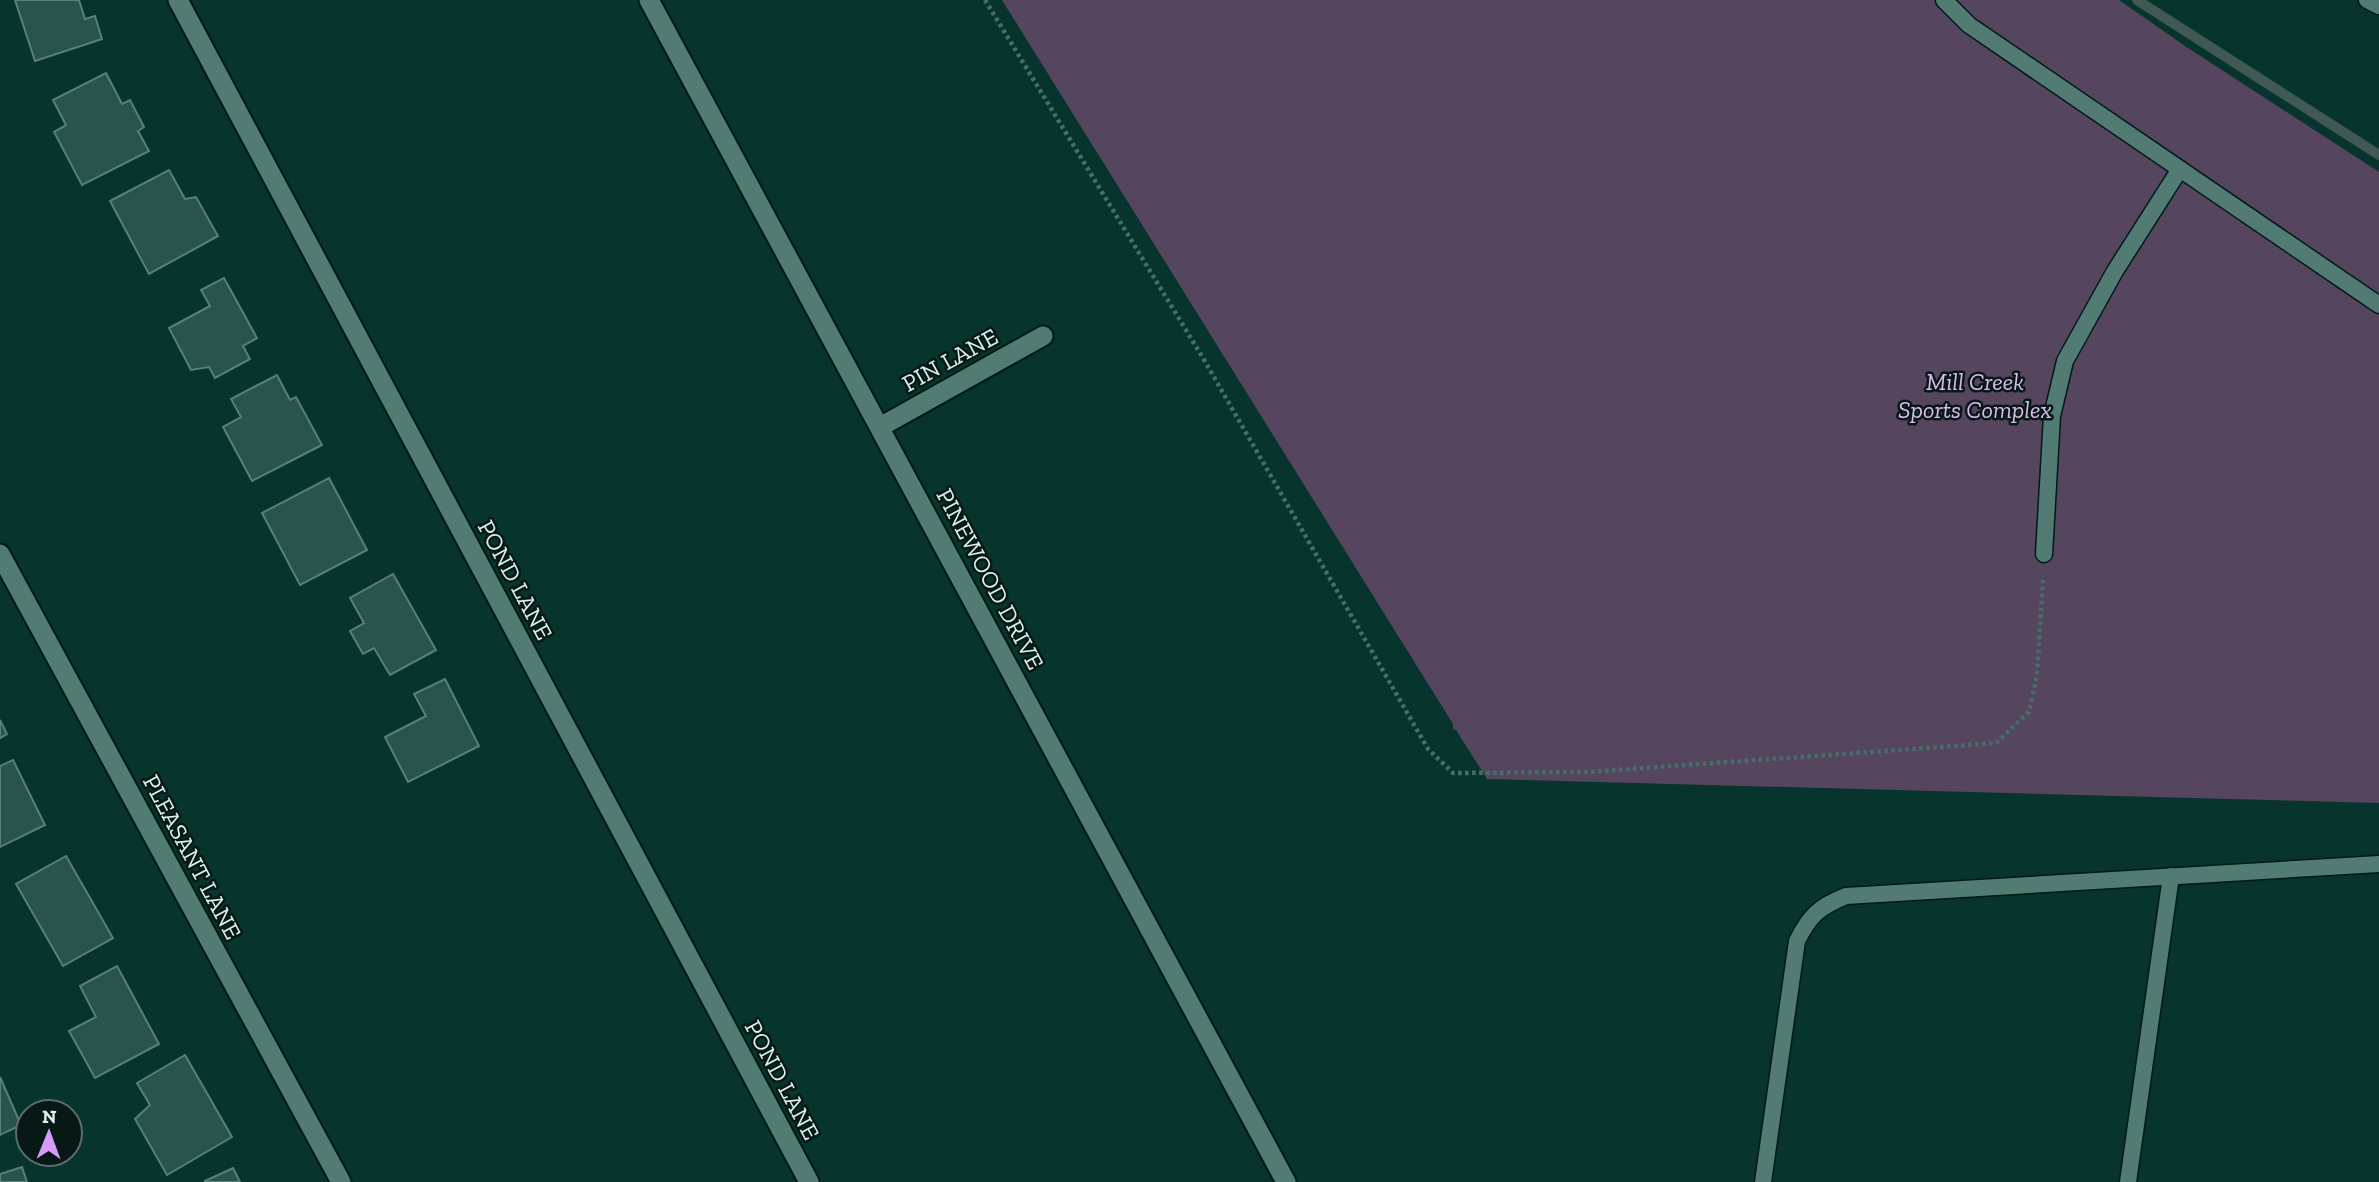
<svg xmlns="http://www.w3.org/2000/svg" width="2379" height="1182" font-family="'Zilla Slab',serif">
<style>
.green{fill:#55455e}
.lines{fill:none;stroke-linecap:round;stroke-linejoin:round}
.stream{stroke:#415954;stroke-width:10}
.building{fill:#2a534c;stroke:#578079;stroke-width:2}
.service-casing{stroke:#001a16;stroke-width:19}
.minor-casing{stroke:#001a16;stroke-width:23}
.path{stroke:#486e68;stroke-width:4.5;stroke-dasharray:3.5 3.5;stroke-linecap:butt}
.service{stroke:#527b74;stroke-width:16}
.minor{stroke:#527b74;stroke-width:19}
.labels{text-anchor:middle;stroke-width:5;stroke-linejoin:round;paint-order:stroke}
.street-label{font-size:24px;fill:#daf0eb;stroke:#071816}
.park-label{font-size:24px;font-style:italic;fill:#dabaed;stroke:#071816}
</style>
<rect width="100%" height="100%" fill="#08342e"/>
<path class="green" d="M1002,0H2119L2185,46L2379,172V803L1487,779L1456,730L1453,729V724Z"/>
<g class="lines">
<path class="stream" d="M2137,0L2379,155"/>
</g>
<g class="building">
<path d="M15,0H79L85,19L95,16L102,39L35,61Z"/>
<path d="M106,73L122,104L130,100L144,127L138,131L149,151L82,185L54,132L66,125L53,100Z"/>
<path d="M169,170L185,199L196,197L218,236L149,274L110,201Z"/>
<path d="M224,278L257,338L243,346L250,359L215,378L209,367L191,370L169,328L210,306L201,290Z"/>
<path d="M277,375L290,400L296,397L322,445L252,481L223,427L241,417L231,399Z"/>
<path d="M329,478L367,550L300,585L262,513Z"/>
<path d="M393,574L436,650L390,675L374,648L363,654L350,631L364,623L350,598Z"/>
<path d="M445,679L479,746L408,782L385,737L426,716L414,694Z"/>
<path d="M0,720L7,734L0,738Z"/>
<path d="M13,760L45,825L0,847V766Z"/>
<path d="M66,856L113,938L63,966L16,884Z"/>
<path d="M117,966L159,1044L95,1078L69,1031L96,1017L80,986Z"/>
<path d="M185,1055L232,1137L167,1175L135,1119L150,1105L137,1083Z"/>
<path d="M0,1077L21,1125L0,1135Z"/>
<path d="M22,1167L27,1182H0V1174Z"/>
<path d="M233,1168L240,1182H205V1181Z"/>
</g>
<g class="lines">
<defs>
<g id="service">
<path d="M1944,0L1969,25L2379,305"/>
<path d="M2367,0L2379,6"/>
<path d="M2044,554L2052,416L2065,361L2115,271L2180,169"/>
<path d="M1763,1182L1797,941C1810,915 1819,907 1846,896L2379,864"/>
<path d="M2128,1182L2171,876"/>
</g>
<g id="minor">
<path d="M178,0L809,1182"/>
<path d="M649,0L1286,1182"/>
<path d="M880,427L1043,336"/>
<path d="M0,554L341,1182"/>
</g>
</defs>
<use href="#service" class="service-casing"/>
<use href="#minor" class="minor-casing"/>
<path class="path" d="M985,0L1203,358L1428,749L1453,773L1588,772L1996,743L2029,712L2037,675L2043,580"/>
<use href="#service" class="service"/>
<use href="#minor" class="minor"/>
</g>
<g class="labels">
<g class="street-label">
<text transform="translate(950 360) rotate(-29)" y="8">PIN LANE</text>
<text transform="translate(990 579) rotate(62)" y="8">PINEWOOD DRIVE</text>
<text transform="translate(515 580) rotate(62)" y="8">POND LANE</text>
<text transform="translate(192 857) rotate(62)" y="8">PLEASANT LANE</text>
<text transform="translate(782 1080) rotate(62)" y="8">POND LANE</text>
</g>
<g class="park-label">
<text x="1975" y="390">Mill Creek<tspan x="1975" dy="28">Sports Complex</tspan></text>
</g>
</g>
<g transform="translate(49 1133) rotate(1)"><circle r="33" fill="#071816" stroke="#5b6e6b" stroke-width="2"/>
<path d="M0-5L12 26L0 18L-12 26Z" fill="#d79bf9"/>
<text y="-10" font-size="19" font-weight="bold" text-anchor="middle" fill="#daf0eb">N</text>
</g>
</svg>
